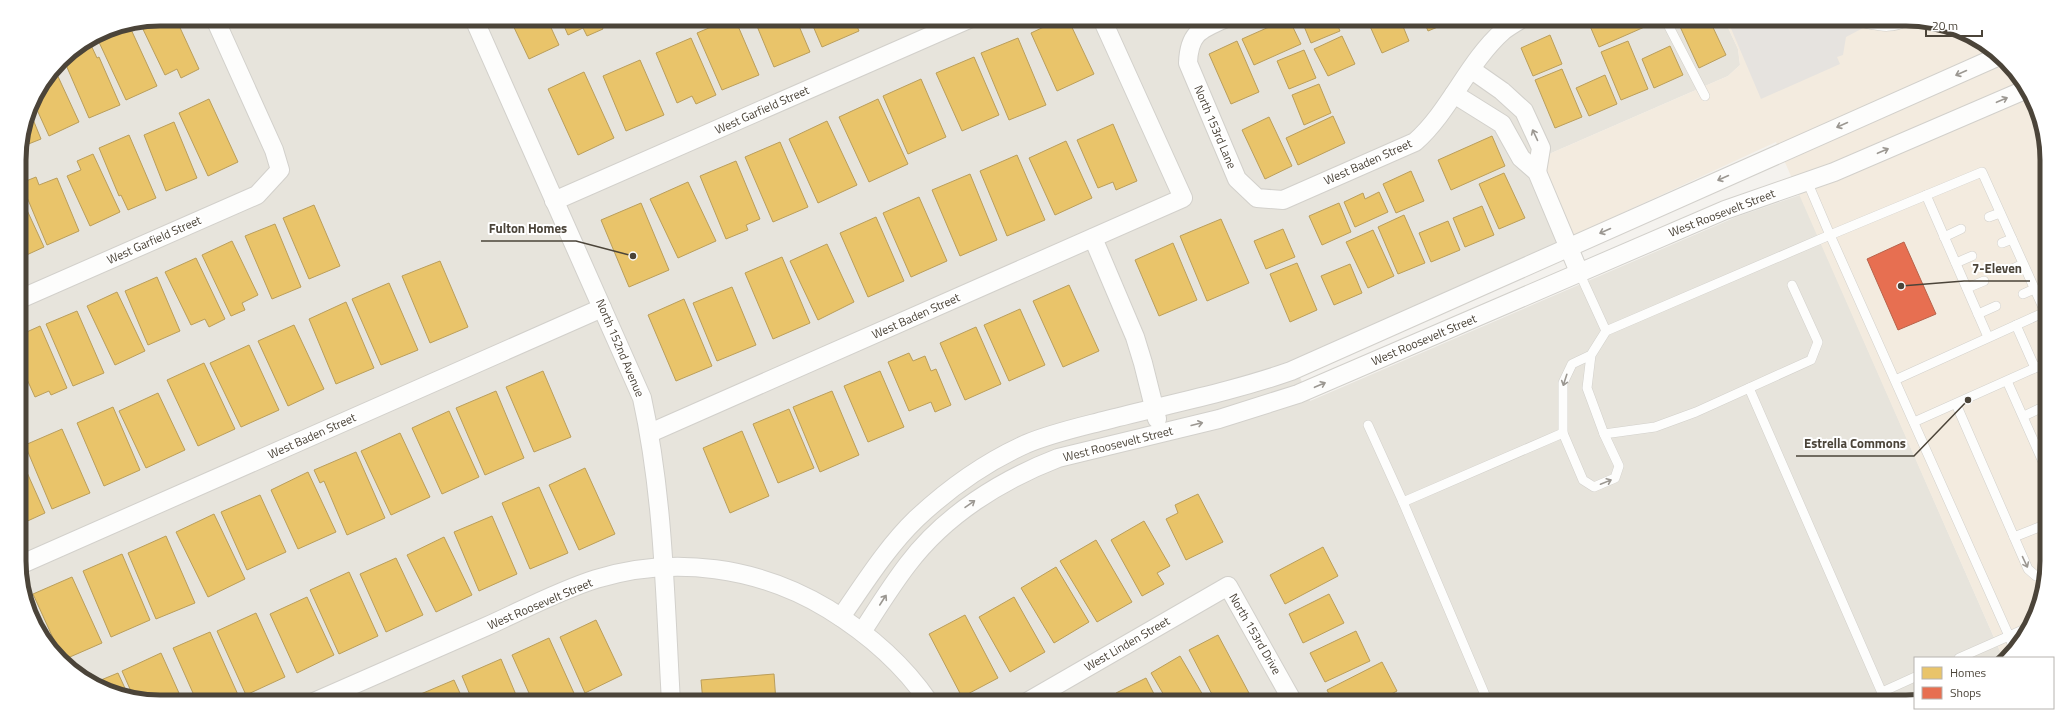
<svg xmlns="http://www.w3.org/2000/svg" width="2066" height="721" font-family="'Titillium Web',sans-serif">
<style>
.residential{fill:#e7e4dc}
.commercial{fill:#f3ebdf}
.parking{fill:#e6e3df}
.homes{fill:#e9c46a;stroke:#ba9e5b}
.shops{fill:#e76f51;stroke:#b8624a}
.lines{fill:none;stroke-linecap:round;stroke-linejoin:round}
.lane-casing{stroke:#d2d0cb;stroke-width:10}
.street-casing{stroke:#d2d0cb;stroke-width:20}
.lane{stroke:#fdfdfc;stroke-width:9}
.street{stroke:#fdfdfc;stroke-width:18}
.oneway{stroke:#9b9791}
.labels{text-anchor:middle;stroke-width:4;stroke-linejoin:round;paint-order:stroke}
.street-label{font-size:12px;fill:#4b4439;stroke:#fff}
.rim{fill:none;stroke:#4b4439;stroke-width:5}
.leader{fill:none;stroke:#4b4439;stroke-width:1.5}
.callout-dot{fill:#4b4439;stroke:#fff;stroke-width:1.5}
.callout-label{font-size:13px;text-anchor:middle;font-weight:bold;fill:#4b4439;stroke:#fff;stroke-width:4;stroke-linejoin:round;paint-order:stroke}
</style>
<rect width="100%" height="100%" fill="#f4f2ee"/>
<path class="residential" d="M160,19H1724L1738,49L1740,65L1728,76L1533,161L1568,238L1293,361L1310,401L1736,217L1800,195L2003,658H1915V702H160L115,695L54,654L22,588L19,150L34,97L67,54L106,30Z"/>
<path class="commercial" d="M1724,19H1906L1951,26L2012,67L2033,98L2046,141L2047,561L2040,606L2023,640L2006,658H2003L1776,142L1568,238L1533,161L1728,76L1740,65L1738,49Z"/>
<path class="parking" d="M1727,19H1880L1846,37L1843,55L1837,57L1840,64L1761,99Z"/>
<g class="homes">
<path d="M160,19H176L199,69L181,78L177,69L165,75L140,23Z"/>
<path d="M510,19H547L559,45L529,59Z"/>
<path d="M561,19H599L603,29L587,36L583,28L568,35Z"/>
<path d="M606,19H624L625,20L609,27Z"/>
<path d="M730,19H735L759,75L722,90L697,33Z"/>
<path d="M754,19H796L810,52L774,67Z"/>
<path d="M810,19H854L859,31L822,47Z"/>
<path d="M871,19H886L873,24Z"/>
<path d="M1061,19H1068L1094,74L1057,91L1031,33Z"/>
<path d="M1287,19H1289L1301,44L1254,65L1242,39Z"/>
<path d="M1301,19H1335L1340,31L1311,43Z"/>
<path d="M1380,19H1400L1409,41L1382,53L1369,24Z"/>
<path d="M1423,19H1457L1428,31Z"/>
<path d="M1587,19H1647L1649,25L1599,47Z"/>
<path d="M1680,19H1709L1726,55L1699,68L1677,20Z"/>
<path d="M129,25L157,86L126,100L98,40Z"/>
<path d="M1550,35L1562,64L1533,76L1521,48Z"/>
<path d="M1342,36L1355,64L1328,76L1314,49Z"/>
<path d="M691,38L716,95L696,104L692,96L677,103L656,53Z"/>
<path d="M1018,38L1046,105L1009,120L981,53Z"/>
<path d="M1237,41L1259,92L1231,104L1209,54Z"/>
<path d="M1628,41L1648,89L1621,100L1601,52Z"/>
<path d="M90,43L97,58L99,57L120,105L89,118L63,58L73,50Z"/>
<path d="M1670,46L1683,75L1654,88L1642,59Z"/>
<path d="M1304,50L1316,78L1289,89L1277,61Z"/>
<path d="M974,57L999,115L962,131L936,73Z"/>
<path d="M640,60L664,115L626,131L603,76Z"/>
<path d="M1562,69L1582,117L1555,128L1535,80Z"/>
<path d="M55,70L79,122L49,136L33,101Z"/>
<path d="M584,72L614,138L578,155L548,89Z"/>
<path d="M1605,75L1617,104L1589,116L1576,88Z"/>
<path d="M921,79L946,137L908,154L883,96Z"/>
<path d="M1319,84L1331,113L1304,125L1292,95Z"/>
<path d="M209,99L238,162L208,176L179,113Z"/>
<path d="M878,99L908,164L869,182L839,117Z"/>
<path d="M30,112L41,139L26,145L23,137Z"/>
<path d="M1333,116L1345,143L1298,165L1286,138Z"/>
<path d="M1269,117L1292,166L1265,179L1242,130Z"/>
<path d="M827,121L857,185L818,203L789,139Z"/>
<path d="M174,122L197,178L166,191L144,135Z"/>
<path d="M1113,124L1137,181L1116,190L1113,182L1098,188L1077,140Z"/>
<path d="M129,135L156,198L128,210L121,195L119,196L99,148Z"/>
<path d="M1492,136L1505,166L1451,190L1438,160Z"/>
<path d="M1066,141L1092,198L1055,215L1029,158Z"/>
<path d="M780,142L808,207L773,222L745,157Z"/>
<path d="M93,154L120,212L90,226L67,176L81,170L77,161Z"/>
<path d="M1017,155L1045,220L1007,236L980,171Z"/>
<path d="M736,161L760,219L746,225L748,230L726,239L700,176Z"/>
<path d="M1411,171L1424,201L1396,213L1383,184Z"/>
<path d="M1504,173L1525,218L1499,229L1479,184Z"/>
<path d="M970,174L997,240L960,256L932,190Z"/>
<path d="M36,177L39,185L57,178L79,231L47,245L21,183Z"/>
<path d="M688,182L716,241L678,258L650,199Z"/>
<path d="M1379,192L1388,212L1355,227L1344,202L1363,193L1365,199Z"/>
<path d="M20,195L44,247L20,258Z"/>
<path d="M919,197L947,261L911,277L883,213Z"/>
<path d="M641,203L669,270L629,287L601,220Z"/>
<path d="M1339,203L1351,232L1322,245L1309,216Z"/>
<path d="M314,205L340,266L309,279L283,218Z"/>
<path d="M1482,206L1494,235L1465,247L1453,218Z"/>
<path d="M1404,215L1425,263L1398,274L1378,227Z"/>
<path d="M876,217L904,281L868,297L840,233Z"/>
<path d="M1221,219L1249,283L1207,301L1180,236Z"/>
<path d="M1448,221L1460,250L1431,262L1419,233Z"/>
<path d="M275,224L301,287L272,299L245,236Z"/>
<path d="M1283,229L1295,257L1266,269L1254,241Z"/>
<path d="M1373,230L1394,276L1368,288L1346,242Z"/>
<path d="M232,241L258,295L242,303L245,310L231,316L202,255Z"/>
<path d="M1173,243L1197,300L1159,316L1135,260Z"/>
<path d="M827,244L854,302L818,320L790,261Z"/>
<path d="M782,257L810,323L773,339L745,273Z"/>
<path d="M196,258L225,319L209,327L205,319L191,325L165,272Z"/>
<path d="M440,261L468,327L430,343L402,276Z"/>
<path d="M1297,263L1317,310L1290,322L1270,274Z"/>
<path d="M1350,264L1362,293L1334,305L1321,276Z"/>
<path d="M157,277L180,331L148,345L125,291Z"/>
<path d="M389,283L418,350L381,365L352,299Z"/>
<path d="M1069,285L1099,351L1063,367L1033,301Z"/>
<path d="M732,287L756,345L717,361L693,303Z"/>
<path d="M117,292L145,351L115,365L87,306Z"/>
<path d="M684,299L712,366L676,381L648,315Z"/>
<path d="M346,302L374,368L336,384L309,319Z"/>
<path d="M1020,309L1045,365L1009,381L984,325Z"/>
<path d="M77,311L104,373L73,386L46,324Z"/>
<path d="M294,325L324,389L288,406L258,341Z"/>
<path d="M40,326L67,388L51,395L49,391L35,397L20,364V335Z"/>
<path d="M976,327L1001,384L965,400L940,343Z"/>
<path d="M249,345L279,410L241,427L210,363Z"/>
<path d="M909,353L913,361L925,356L931,371L936,369L951,405L935,412L931,402L909,411L888,362Z"/>
<path d="M204,363L235,429L198,446L167,380Z"/>
<path d="M543,371L571,437L534,452L506,387Z"/>
<path d="M880,371L904,427L868,442L844,386Z"/>
<path d="M496,391L524,458L485,475L456,408Z"/>
<path d="M832,391L859,455L820,472L793,407Z"/>
<path d="M158,393L185,450L146,468L119,411Z"/>
<path d="M21,394L26,408L21,410Z"/>
<path d="M113,407L140,470L104,486L77,423Z"/>
<path d="M789,409L814,468L778,483L753,424Z"/>
<path d="M449,411L479,477L442,494L412,428Z"/>
<path d="M62,429L90,493L52,509L25,445Z"/>
<path d="M742,431L769,496L730,513L703,448Z"/>
<path d="M400,433L430,497L391,515L361,451Z"/>
<path d="M356,452L385,518L347,535L324,481L320,483L314,470Z"/>
<path d="M21,459L45,513L21,524Z"/>
<path d="M585,468L615,534L579,550L549,485Z"/>
<path d="M308,472L336,532L298,549L271,490Z"/>
<path d="M539,487L568,553L530,569L502,503Z"/>
<path d="M1198,494L1223,542L1186,560L1166,519L1178,513L1175,505Z"/>
<path d="M260,495L286,552L247,570L221,512Z"/>
<path d="M214,514L245,579L208,597L176,532Z"/>
<path d="M492,516L517,574L479,591L454,532Z"/>
<path d="M1144,521L1170,566L1157,573L1164,584L1142,596L1111,540Z"/>
<path d="M166,536L195,603L156,619L128,553Z"/>
<path d="M444,537L472,595L436,612L407,555Z"/>
<path d="M1096,540L1132,602L1097,622L1060,561Z"/>
<path d="M1323,547L1338,576L1285,604L1270,575Z"/>
<path d="M122,554L150,620L111,637L83,571Z"/>
<path d="M396,558L423,615L386,632L360,574Z"/>
<path d="M1056,567L1089,622L1054,643L1021,588Z"/>
<path d="M349,572L378,636L339,654L310,590Z"/>
<path d="M72,577L102,643L63,660L33,594Z"/>
<path d="M1329,594L1344,623L1303,643L1289,614Z"/>
<path d="M307,597L334,655L297,673L270,614Z"/>
<path d="M1014,597L1045,652L1010,672L979,617Z"/>
<path d="M256,613L285,677L246,695L217,631Z"/>
<path d="M965,615L998,678L962,697L929,634Z"/>
<path d="M596,620L622,675L585,693L560,637Z"/>
<path d="M1356,631L1370,661L1325,682L1310,653Z"/>
<path d="M210,632L239,697L228,702H197L173,648Z"/>
<path d="M1218,635L1250,695L1237,702H1216L1189,650Z"/>
<path d="M549,638L578,702H533L512,655Z"/>
<path d="M161,653L183,702H160L134,698L122,671Z"/>
<path d="M1180,656L1207,702H1168L1151,673Z"/>
<path d="M501,659L519,702H473L462,676Z"/>
<path d="M1382,662L1397,691L1376,702H1333L1327,690Z"/>
<path d="M118,673L129,697L115,695L96,682Z"/>
<path d="M774,674L776,702H703L701,680Z"/>
<path d="M1146,678L1158,702H1132L1130,698L1121,702L1116,693Z"/>
<path d="M454,680L464,702H419L416,696Z"/>
<path d="M1106,698L1109,702H1100Z"/>
</g>
<g class="shops">
<path d="M1904,242L1936,314L1898,330L1867,259Z"/>
<path d="M2047,392V404L2042,394Z"/>
</g>
<g class="lines">
<defs>
<g id="lane">
<path d="M1665,19L1705,96"/>
<path d="M1864,23C1883,27 1892,29 1910,20"/>
<path d="M1926,195L1988,337"/>
<path d="M1989,217L2000,213"/>
<path d="M1944,237L1961,229"/>
<path d="M2002,243L2012,239"/>
<path d="M1956,263L1972,256"/>
<path d="M2012,269L2023,264"/>
<path d="M1579,272L1606,331"/>
<path d="M1967,288L1984,281"/>
<path d="M2023,294L2034,289"/>
<path d="M1978,314L1996,306"/>
<path d="M2016,325L2035,368"/>
<path d="M1591,355L1572,364L1563,383V433L1583,480L1594,487L1615,478L1619,466L1604,434L1587,388L1591,355L1606,331L1830,235L1807,181"/>
<path d="M1895,380L2045,312L1982,172L1830,235L2009,636L2029,627"/>
<path d="M2007,381L2047,471"/>
<path d="M1749,388L1886,702"/>
<path d="M1956,404L2014,537L2047,524"/>
<path d="M2024,416L2047,405"/>
<path d="M1914,422L2046,363"/>
<path d="M1368,425L1403,502"/>
<path d="M1604,434L1655,427L1696,412L1811,360L1818,342L1792,285"/>
<path d="M2014,537L2028,569L2036,576L2045,575"/>
<path d="M1959,658L2009,636L2014,649"/>
<path d="M1882,692L1915,677"/>
<path d="M1488,702L1403,502L1563,433"/>
</g>
<g id="street">
<path d="M474,19L642,398C664,498 665,600 671,702"/>
<path d="M1224,19C1198,30 1189,35 1188,63L1237,179L1257,198L1283,200L1415,142C1450,111 1468,62 1503,31C1508,27 1515,23 1521,19"/>
<path d="M1472,70L1502,91L1524,111L1541,148L1537,172"/>
<path d="M1454,94L1502,124L1521,158L1537,172L1579,272"/>
<path d="M554,201L969,19"/>
<path d="M1093,238L1135,337L1143,363L1157,419"/>
<path d="M20,299L257,195L280,170L274,150L215,19"/>
<path d="M650,433L1183,198L1102,19"/>
<path d="M22,564L602,308"/>
<path d="M841,617C864,584 887,547 916,519C948,489 986,462 1026,444C1052,433 1080,427 1107,420C1169,404 1231,392 1291,371L1997,57"/>
<path d="M862,632C877,609 891,586 908,564C945,515 1001,480 1058,458L1219,419L1298,394L1725,210L1834,172L2027,89"/>
<path d="M314,702C371,677 428,652 485,627C521,611 558,591 596,579C674,555 759,567 828,609C867,633 903,664 929,702"/>
<path d="M1027,702L1228,586L1293,702"/>
</g>
</defs>
<use href="#lane" class="lane-casing"/>
<use href="#street" class="street-casing"/>
<use href="#lane" class="lane"/>
<use href="#street" class="street"/>
</g>
<defs><path id="oneway-shaft" d="M-6 0H5M1.5-3L5.5 0L1.5 3" fill="none" stroke-width="1.6" stroke-linecap="round" stroke-linejoin="round"/></defs>
<g class="oneway">
<use href="#oneway-shaft" transform="translate(1961 73) rotate(156)"/>
<use href="#oneway-shaft" transform="translate(2002 100) rotate(-23)"/>
<use href="#oneway-shaft" transform="translate(1842 125) rotate(156)"/>
<use href="#oneway-shaft" transform="translate(1535 135) rotate(-115)"/>
<use href="#oneway-shaft" transform="translate(1883 151) rotate(-23)"/>
<use href="#oneway-shaft" transform="translate(1723 178) rotate(156)"/>
<use href="#oneway-shaft" transform="translate(1605 231) rotate(156)"/>
<use href="#oneway-shaft" transform="translate(1565 380) rotate(108)"/>
<use href="#oneway-shaft" transform="translate(1320 385) rotate(-23)"/>
<use href="#oneway-shaft" transform="translate(1197 424) rotate(-14)"/>
<use href="#oneway-shaft" transform="translate(1606 482) rotate(-22)"/>
<use href="#oneway-shaft" transform="translate(970 504) rotate(-35)"/>
<use href="#oneway-shaft" transform="translate(2025 562) rotate(65)"/>
<use href="#oneway-shaft" transform="translate(883 600) rotate(-57)"/>
</g>
<g class="labels">
<g class="street-label">
<text transform="translate(762 110) rotate(-24)" y="4">West Garfield Street</text>
<text transform="translate(1215 127) rotate(67)" y="4">North 153rd Lane</text>
<text transform="translate(1368 162) rotate(-24)" y="4">West Baden Street</text>
<text transform="translate(1722 213) rotate(-21)" y="4">West Roosevelt Street</text>
<text transform="translate(154 240) rotate(-24)" y="4">West Garfield Street</text>
<text transform="translate(916 316) rotate(-24)" y="4">West Baden Street</text>
<text transform="translate(1424 340) rotate(-23)" y="4">West Roosevelt Street</text>
<text transform="translate(620 348) rotate(67)" y="4">North 152nd Avenue</text>
<text transform="translate(312 436) rotate(-24)" y="4">West Baden Street</text>
<text transform="translate(1118 444) rotate(-14)" y="4">West Roosevelt Street</text>
<text transform="translate(540 604) rotate(-23)" y="4">West Roosevelt Street</text>
<text transform="translate(1255 634) rotate(60)" y="4">North 153rd Drive</text>
<text transform="translate(1127 644) rotate(-30)" y="4">West Linden Street</text>
</g>
</g>
<path d="M0 0H2066V721H0ZM160 26H1906A134 134 0 0 1 2040 160V561A134 134 0 0 1 1906 695H160A134 134 0 0 1 26 561V160A134 134 0 0 1 160 26Z" fill="#fff" fill-rule="evenodd"/>
<path class="rim" d="M160 26H1906A134 134 0 0 1 2040 160V561A134 134 0 0 1 1906 695H160A134 134 0 0 1 26 561V160A134 134 0 0 1 160 26Z"/>
<path class="leader" d="M633 256L576 241H481M1901 286L1964 281H2030M1968 400L1914 456H1796"/>
<g class="callout-dot">
<circle cx="633" cy="256" r="4"/>
<circle cx="1901" cy="286" r="4"/>
<circle cx="1968" cy="400" r="4"/>
</g>
<g class="callout-label">
<text x="528" y="233">Fulton Homes</text>
<text x="1997" y="273">7-Eleven</text>
<text x="1855" y="448">Estrella Commons</text>
</g>
<rect x="1914" y="657" width="140" height="52" fill="#ffffff" stroke="#b7b4b0"/>
<rect x="1922" y="667" width="20" height="12" fill="#e9c46a" stroke="#b7b4b0"/>
<text x="1950" y="677" font-size="12" fill="#4b4439">Homes</text>
<rect x="1922" y="687" width="20" height="12" fill="#e76f51" stroke="#b7b4b0"/>
<text x="1950" y="697" font-size="12" fill="#4b4439">Shops</text>
<path d="M1926 30v6h56v-6" fill="none" stroke="#4b4439" stroke-width="2"/>
<text x="1932" y="30" font-size="12" fill="#4b4439" stroke="#ffffff" stroke-width="3" paint-order="stroke">20 m</text>
</svg>
